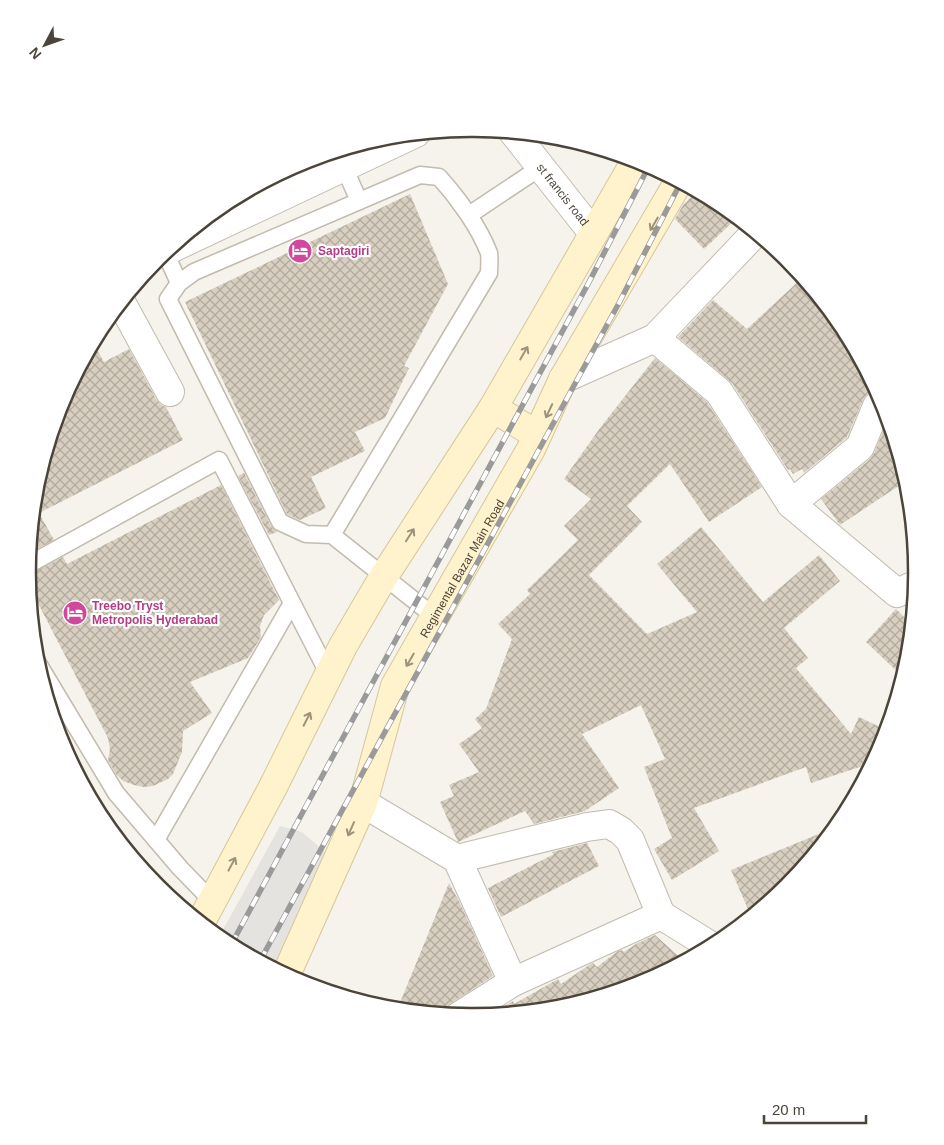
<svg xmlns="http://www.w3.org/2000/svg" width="944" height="1145" font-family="Helvetica,sans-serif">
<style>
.parking{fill:#e5e3e0}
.building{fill:url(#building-cross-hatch)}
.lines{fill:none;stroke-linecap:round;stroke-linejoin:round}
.service-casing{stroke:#c2bbae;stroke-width:19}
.minor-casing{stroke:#c2bbae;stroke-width:30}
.tertiary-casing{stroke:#c2bbae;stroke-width:30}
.secondary-casing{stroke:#d6c79b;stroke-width:30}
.service{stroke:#fff;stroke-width:16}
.minor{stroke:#fff;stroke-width:28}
.tertiary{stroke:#fff;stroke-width:28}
.secondary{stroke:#fff3cd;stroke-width:28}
.rail-casing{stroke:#9a9a9a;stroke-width:5.5}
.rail{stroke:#fff;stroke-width:4;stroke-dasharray:11;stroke-linecap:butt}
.oneway{stroke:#9c937c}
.labels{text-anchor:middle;stroke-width:4.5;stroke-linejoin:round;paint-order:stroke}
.street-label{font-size:12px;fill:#4b4439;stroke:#fff}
.hotel-label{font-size:12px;font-weight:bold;fill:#b23c85;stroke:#fff;text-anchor:start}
.rim{fill:none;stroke:#4b4439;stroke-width:2.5}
</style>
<defs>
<pattern id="building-cross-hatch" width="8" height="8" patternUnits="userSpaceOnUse" patternTransform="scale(1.25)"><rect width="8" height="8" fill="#d8cfc1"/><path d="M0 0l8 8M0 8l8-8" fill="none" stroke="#b1aa9e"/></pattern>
</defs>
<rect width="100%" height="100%" fill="#f6f3ec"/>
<path class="parking" d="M280,826L302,832L324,851L333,887L297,981L225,942L219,937Z"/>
<g class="building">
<path d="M697,191L719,203L737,218L704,249L675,219L683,205Z"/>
<path d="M410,194L448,284L404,366L409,368L385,418L355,432L365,451L311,477L326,508L300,520L287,514L185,302Z"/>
<path d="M802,278L842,326L875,388L867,394L863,400L847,437L804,473L802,469L793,474L790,469L788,470L732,383L678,337L713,300L747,329Z"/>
<path d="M93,342L104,362L129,349L156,399L161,405L166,407L183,440L39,513L54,540L29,553L36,486L61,402Z"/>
<path d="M655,358L707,402L762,487L709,522L670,464L627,506L642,522L589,575L647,634L697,612L657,564L701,527L763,602L819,555L840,581L784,628L808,658L796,668L851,734L859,717L884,729L883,743L872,763L811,783L806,767L694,808L719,851L672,880L654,849L672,838L644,767L665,759L641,705L582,734L619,788L585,811L534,824L525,811L458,842L440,802L454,796L449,785L479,772L459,744L482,728L475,719L486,709L512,639L498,624L530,594L527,590L578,540L564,526L591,499L564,479L600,428Z"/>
<path d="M888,420L906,481L840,525L821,499L870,459L874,453Z"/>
<path d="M244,473L271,526L277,532L269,535L238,476Z"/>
<path d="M221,485L279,600L264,615L260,626L261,637L248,658L190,682L212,713L183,731L182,752L173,774L168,779L153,786L144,787L134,785L123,781L116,774L108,760L110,749L108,738L29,586L28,575L63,557L67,564Z"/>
<path d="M896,609L911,624L908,660L903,677L866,642Z"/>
<path d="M836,827L786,887L751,916L731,870Z"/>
<path d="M587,843L599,866L501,917L488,888L554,854L552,852Z"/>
<path d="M449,883L460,903L493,976L451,1003L445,1008L444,1014L397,1010Z"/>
<path d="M655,935L684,961L642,983L558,1009L490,1015L513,1001L514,1004L558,979L561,984L589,965L593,963L597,967L618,951L622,950L624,952L636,944Z"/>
</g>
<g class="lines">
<defs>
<g id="service">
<path d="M344,167L359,201"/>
<path d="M469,215L541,167"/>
<path d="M165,252L179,283"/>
<path d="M332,535L489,273C489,267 490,259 489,253C479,227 458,198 439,177L420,175L194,272L179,283L168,299L280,522L306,534L332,535L435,617"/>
<path d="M28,565L219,460L329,675"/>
<path d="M36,660L116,793L180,868L212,901"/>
<path d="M156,840L292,603"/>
</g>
<g id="minor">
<path d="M168,250L416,133"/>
<path d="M121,302L170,392"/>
<path d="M655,338L719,392L791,504L897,593L915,585"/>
<path d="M563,379L655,338L755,233"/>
<path d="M791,504L860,447L877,406L882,402"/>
<path d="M363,803L457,859L513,982L459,1016"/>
<path d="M457,859L587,827L609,824L621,831L630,840L661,915L513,982"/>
<path d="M661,915L711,946"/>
</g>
<g id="tertiary">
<path id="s1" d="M513,132L593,233"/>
</g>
<g id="secondary">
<path d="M493,408L537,435"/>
<path d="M201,922L272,789L343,646L384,576L493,408L636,160"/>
<path id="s2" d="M286,975L363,803L395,686L531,449L563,379L679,181"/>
</g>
</defs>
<use href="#service" class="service-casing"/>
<use href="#minor" class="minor-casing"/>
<use href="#tertiary" class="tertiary-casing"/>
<use href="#secondary" class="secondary-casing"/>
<use href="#service" class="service"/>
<use href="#minor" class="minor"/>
<use href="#tertiary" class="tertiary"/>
<use href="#secondary" class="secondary"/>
<defs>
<g id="rail">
<path d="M231,945L588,284L649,166"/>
<path d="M260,961L619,303L681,182"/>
</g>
</defs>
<use href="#rail" class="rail-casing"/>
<use href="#rail" class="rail"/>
</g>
<defs><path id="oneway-shaft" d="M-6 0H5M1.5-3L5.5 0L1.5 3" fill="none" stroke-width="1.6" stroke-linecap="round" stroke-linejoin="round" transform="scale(1.25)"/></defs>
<g class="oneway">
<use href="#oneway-shaft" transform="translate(654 224) rotate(120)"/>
<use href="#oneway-shaft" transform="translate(524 353) rotate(-60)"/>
<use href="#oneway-shaft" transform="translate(549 411) rotate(115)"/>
<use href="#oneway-shaft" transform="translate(410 535) rotate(-57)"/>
<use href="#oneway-shaft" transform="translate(410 660) rotate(120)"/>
<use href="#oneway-shaft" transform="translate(307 719) rotate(-63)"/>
<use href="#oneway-shaft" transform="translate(351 829) rotate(114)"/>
<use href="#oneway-shaft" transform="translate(232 864) rotate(-62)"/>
</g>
<defs>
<symbol id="hotel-disc" viewBox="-11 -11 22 22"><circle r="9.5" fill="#d1479c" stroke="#fff"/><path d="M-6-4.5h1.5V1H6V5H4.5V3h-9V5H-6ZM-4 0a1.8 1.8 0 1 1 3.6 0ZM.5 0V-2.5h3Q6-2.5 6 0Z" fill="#fff"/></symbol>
</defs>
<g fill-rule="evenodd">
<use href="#hotel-disc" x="286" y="237" width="28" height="28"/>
<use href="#hotel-disc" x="61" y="599" width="28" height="28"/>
</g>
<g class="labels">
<g class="street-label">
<text dy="4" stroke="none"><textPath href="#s1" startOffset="80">st francis road</textPath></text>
<text dy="4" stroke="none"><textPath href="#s2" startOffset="445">Regimental Bazar Main Road</textPath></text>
</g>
<g class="hotel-label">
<text x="318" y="255">Saptagiri</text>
<text x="92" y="610">Treebo Tryst<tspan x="92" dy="14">Metropolis Hyderabad</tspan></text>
</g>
</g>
<path d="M0 0H944V1145H0ZM471 137H473A435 435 0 0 1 908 572V573A435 435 0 0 1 473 1008H471A435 435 0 0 1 36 573V572A435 435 0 0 1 471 137Z" fill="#fff" fill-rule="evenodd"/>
<path class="rim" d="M471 137H473A435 435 0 0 1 908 572V573A435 435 0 0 1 473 1008H471A435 435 0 0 1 36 573V572A435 435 0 0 1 471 137Z"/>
<g transform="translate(45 45) rotate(229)" stroke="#ffffff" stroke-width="4" paint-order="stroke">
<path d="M0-4L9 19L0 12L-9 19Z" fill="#4b4439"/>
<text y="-8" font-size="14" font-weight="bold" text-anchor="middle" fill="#4b4439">N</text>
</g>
<path d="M764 1115v8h102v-8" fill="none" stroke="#4b4439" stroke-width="2.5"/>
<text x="772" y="1115" font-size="15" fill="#4b4439" stroke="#ffffff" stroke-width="4" paint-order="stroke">20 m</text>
</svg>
